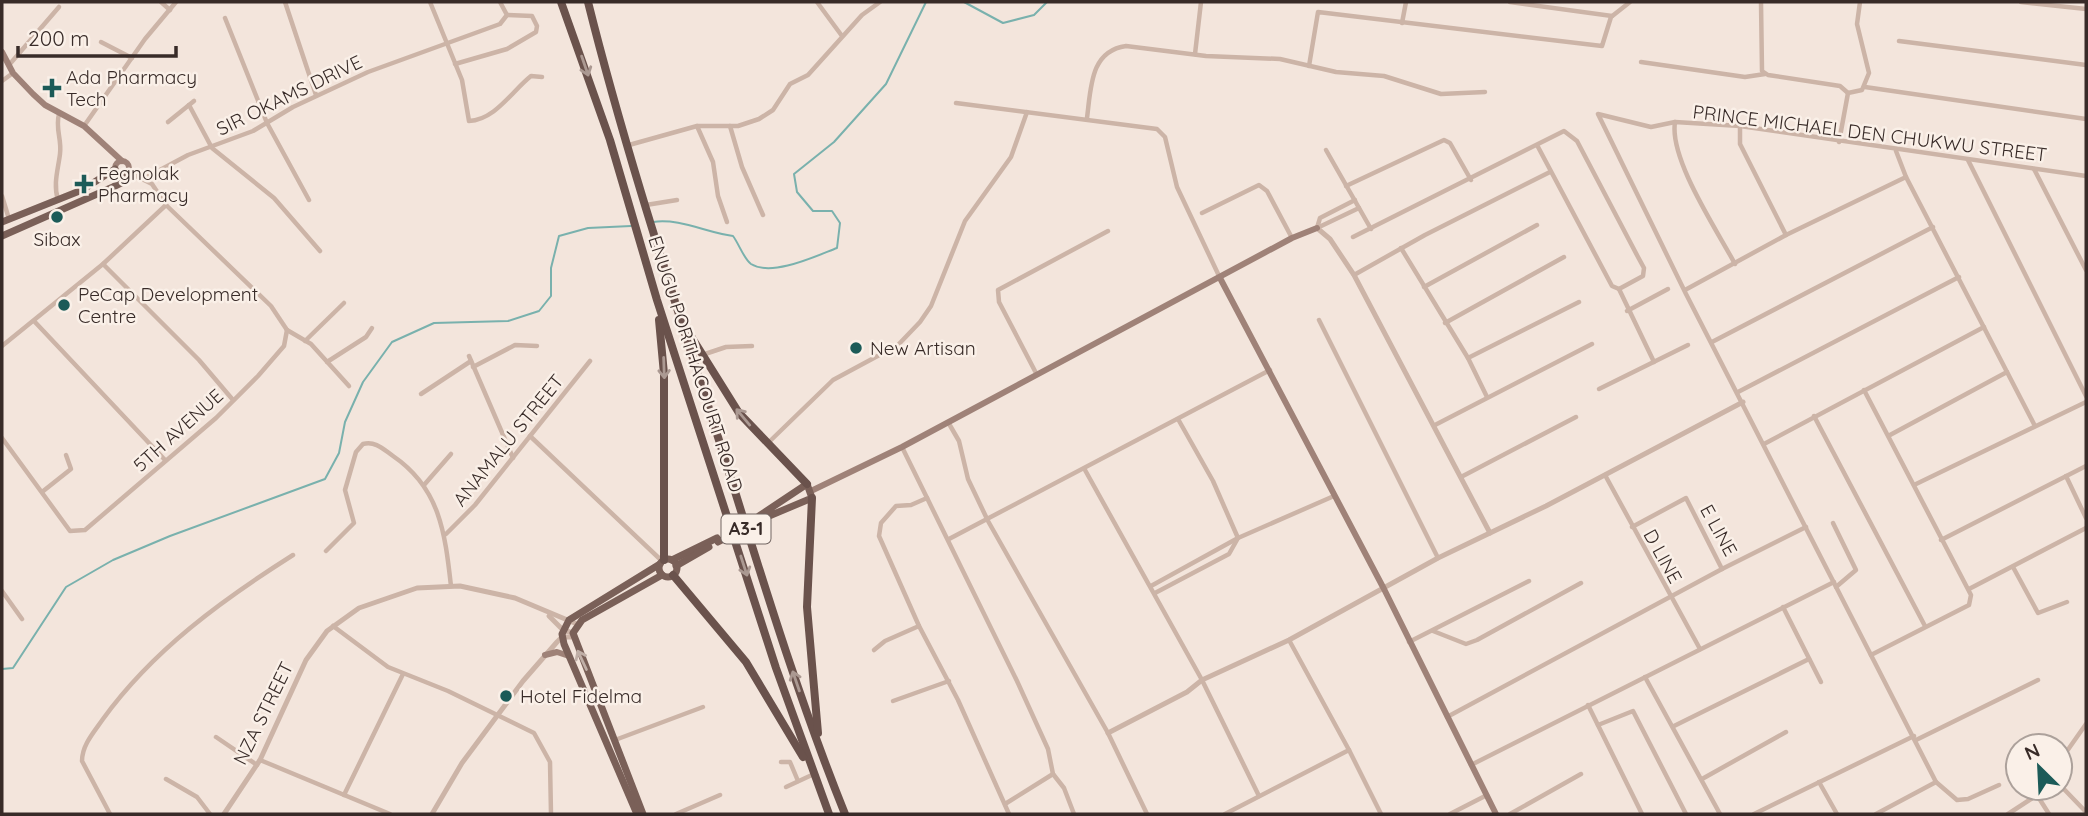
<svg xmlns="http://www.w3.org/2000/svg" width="2088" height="816" font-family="Quicksand,sans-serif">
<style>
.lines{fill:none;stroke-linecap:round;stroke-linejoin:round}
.stream{stroke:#79b1ad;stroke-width:2}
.minor{stroke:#ccb4a7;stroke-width:4.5}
.tertiary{stroke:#ccb4a7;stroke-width:5}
.secondary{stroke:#9f8278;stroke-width:6}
.primary{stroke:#7a6058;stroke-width:7}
.trunk{stroke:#6a524c;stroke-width:8}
.primary-bridge{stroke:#7a6058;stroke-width:7}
.oneway{stroke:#ab9992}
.oneway2{stroke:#c0afa7}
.poi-dot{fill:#1c5b58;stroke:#faf0e8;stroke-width:2.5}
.labels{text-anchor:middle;stroke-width:5;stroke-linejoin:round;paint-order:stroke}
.shield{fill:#faf0e8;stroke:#726662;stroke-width:2}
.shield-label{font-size:18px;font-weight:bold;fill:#382b28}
.poi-label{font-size:19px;fill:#382b28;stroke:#faf0e8;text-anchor:start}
.street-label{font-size:19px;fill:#382b28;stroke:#faf0e8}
</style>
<rect width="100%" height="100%" fill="#f3e5dc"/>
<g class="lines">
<g class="stream">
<path d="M964,2L1003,23L1034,15L1047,2"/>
<path d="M653,222C680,218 707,233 733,236C739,244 744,259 751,264C772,277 816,256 837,248L840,223L832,211H813L797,192L794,174L834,142L886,84L926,2"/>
<path d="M2,669L13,668L66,587L113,560L170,536L325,479L339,453L345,422L363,382L392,342L434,323L508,321L539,311L551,296V268L559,236L588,228L631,226"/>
</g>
<g class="minor">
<path d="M161,2L170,10"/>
<path d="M285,2L316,95"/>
<path d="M430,2L462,80L469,121C495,120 512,91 531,76L542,77"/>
<path d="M817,2L842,36"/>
<path d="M1510,2L1612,16"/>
<path d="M1761,2L1762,71L1768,75L1840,86L1848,93"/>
<path d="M2021,2L2086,9"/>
<path d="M225,18L267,123L309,200"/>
<path d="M1402,23L1406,2"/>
<path d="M1899,41L2086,65"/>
<path d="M101,42L132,58"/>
<path d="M1195,54L1201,2"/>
<path d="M1641,62L1745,77L1765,74"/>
<path d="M455,64L507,49L536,32L537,26L532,16L507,15"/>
<path d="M9,65L59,7"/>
<path d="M1309,66L1318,12L1602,46L1611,17L1630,2"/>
<path d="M2,81L13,73"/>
<path d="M1865,87L2086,119"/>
<path d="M956,103L1157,129L1165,137L1177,187L1220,278"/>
<path d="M189,105L212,148L274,198L320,251"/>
<path d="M1087,118C1091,88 1090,51 1126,46L1206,56L1280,59L1336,72L1384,76L1441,94L1485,92"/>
<path d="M168,122L194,101"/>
<path d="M1675,122C1669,159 1717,230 1735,264"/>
<path d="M84,126L145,39L176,2"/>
<path d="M697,126L713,162L718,196L727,222"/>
<path d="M730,126L742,167L763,215"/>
<path d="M1740,126V144L1786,235"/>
<path d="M1839,142L1848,93L1862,90L1869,73L1857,24L1860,2"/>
<path d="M629,145L697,126H738L759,119L773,110L790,84L808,75L862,15L880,2"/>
<path d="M1326,150L1371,229"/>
<path d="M1896,151L1906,177L2035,426"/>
<path d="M1968,160L2086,396"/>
<path d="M2034,169L2086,270"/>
<path d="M128,172L152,184L166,205L271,306L287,330"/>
<path d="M145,178L188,155L253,131L293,107L368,72L500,24L507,15L500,2"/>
<path d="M1346,186L1444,140L1450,143L1471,180"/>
<path d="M2,196L9,219"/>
<path d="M58,200C53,184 58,170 60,154C62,139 55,129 59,114"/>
<path d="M646,205L677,200"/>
<path d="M1202,213L1259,185L1267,191L1292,238"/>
<path d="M1317,228L1320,218L1355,200"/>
<path d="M1317,228L1359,208"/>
<path d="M1353,237L1564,131L1577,141L1638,257L1644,268L1643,276L1619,289L1612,286L1537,145"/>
<path d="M1401,248L1468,358L1487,397"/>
<path d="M103,264L199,360L233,400"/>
<path d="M1354,275L1425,235L1550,172"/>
<path d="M1424,287L1537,225"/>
<path d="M1619,289L1654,362"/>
<path d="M1685,290L1786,235L1906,177"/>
<path d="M1627,311L1668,289"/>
<path d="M1319,320L1438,558"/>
<path d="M34,321L165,460"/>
<path d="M1445,323L1564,257"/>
<path d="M287,330L311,344L349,386"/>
<path d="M305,341L344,303"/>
<path d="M1712,342L1933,227"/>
<path d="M2,346L103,264L166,205"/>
<path d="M702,355L726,347L752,346"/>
<path d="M469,356L513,458"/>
<path d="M1468,358L1579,302"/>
<path d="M327,362L366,337L372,328"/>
<path d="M473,367L515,345L537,346"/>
<path d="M1036,373L999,302L998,290L1108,231"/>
<path d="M1599,389L1688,345"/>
<path d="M1864,390L1971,595L1969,605L1871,655"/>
<path d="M1738,392L1959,277"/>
<path d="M421,394L471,361"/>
<path d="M1814,416L1925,626"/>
<path d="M948,422L959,441L968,479L988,521L1108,733L1147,814"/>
<path d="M1435,425L1592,344"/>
<path d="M1890,435L2007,372"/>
<path d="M530,436L662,561"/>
<path d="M2,438L70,531L85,530L216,418L258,376L284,346L287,330"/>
<path d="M768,443L833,380L898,345L920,322L931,306L965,221L1011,157L1027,112"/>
<path d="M1764,444L1984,327"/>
<path d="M902,447L1017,681L1048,749L1053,774L1064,788L1074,814"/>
<path d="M1085,470L1202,680L1259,796"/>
<path d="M1605,475L1700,649"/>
<path d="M2066,476L2086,518"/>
<path d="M1461,477L1576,417"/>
<path d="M424,485L451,454"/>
<path d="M1914,485L2086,402"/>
<path d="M42,492L71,469L66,455"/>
<path d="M927,498L911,505L896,506L881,523L879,536L919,626L958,700L1009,814"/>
<path d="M1833,523L1856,570L1836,587"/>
<path d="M1632,527L1686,498L1722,569L1806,527"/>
<path d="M446,534L475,505L590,361"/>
<path d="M949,539L1270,370"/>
<path d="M1941,540L2086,466"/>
<path d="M326,551L354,523L345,490L356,452L363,444C376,441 383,449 393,456C440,488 445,533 451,586"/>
<path d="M2013,567L2038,613L2067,602"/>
<path d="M1151,586L1238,538L1334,496"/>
<path d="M1969,589L2086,528"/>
<path d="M2,591L22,619"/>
<path d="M1155,593L1229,554L1238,538L1213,481L1178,419"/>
<path d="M1783,607L1821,682"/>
<path d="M333,626L388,667L448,691L534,733L550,762L551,814"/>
<path d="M1433,631L1466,644L1477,640L1581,583"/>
<path d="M1409,642L1529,581"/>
<path d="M874,650L885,641L919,626"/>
<path d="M1645,677L1720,814"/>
<path d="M893,701L949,681"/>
<path d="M1588,705L1642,814"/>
<path d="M1447,717L1722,569"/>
<path d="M1598,725L1633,711L1686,814"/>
<path d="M1674,726L1809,659"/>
<path d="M216,737L257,765"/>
<path d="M615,740L703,707"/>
<path d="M1916,740L2038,680"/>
<path d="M1349,750L1381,814"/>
<path d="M260,760L390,814"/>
<path d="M2060,761L2086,724"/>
<path d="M781,762H790L798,781"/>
<path d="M1471,765L1834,582"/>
<path d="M166,779L197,797L210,814"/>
<path d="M1702,779L1786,732"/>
<path d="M1819,782L1837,814"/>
<path d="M1999,785L1968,799L1957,800L1936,782L1686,294L1598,114L1651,127L1675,122L1740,126L2086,176"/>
<path d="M2060,785L2086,812"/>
<path d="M786,787L814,774"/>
<path d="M344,795L403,674"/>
<path d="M2037,795L2049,814"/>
<path d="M1005,804L1053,774"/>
<path d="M110,814L82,761C82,745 94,732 103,719C153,650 222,600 293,555"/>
<path d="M676,814L720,795"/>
<path d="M1225,814L1349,750L1289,640"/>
<path d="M1450,814L1487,795"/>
<path d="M1510,814L1581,774"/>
<path d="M1754,814L1914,736"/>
<path d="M1876,814L1936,782"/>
<path d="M2008,814L2037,795L2042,788"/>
</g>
<g class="tertiary">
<path d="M1317,228L1330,239L1354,275L1490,533"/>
<path d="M549,616L563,630L573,633"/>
<path d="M1108,733L1187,692L1202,680L1289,640L1438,558L1546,506L1743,402"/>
<path d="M224,814L260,760L306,660L327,631L359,608L417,588L460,586L515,598L577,624"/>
<path d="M432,814L462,763L523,681L557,642L562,637H572"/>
</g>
<g class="secondary">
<path d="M2,52L13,73L33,94L45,105L84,126L122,161"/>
<circle cx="122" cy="168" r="7"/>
<path d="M1220,278L1384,589L1496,814"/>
<path d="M811,491L902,447L1292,238L1317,228"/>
<path d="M545,655L557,652L569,656"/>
</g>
<g class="primary">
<path d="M2,222L82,190L115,169"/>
<path d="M2,236L113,187L123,182L125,174"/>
<path d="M759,516L807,484L812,498L762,519"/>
<circle cx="668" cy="568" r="9"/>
<path d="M672,560L717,538"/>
<path d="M676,566L709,547"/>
<path d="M637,814L564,644L562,634L569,620L660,564"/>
<path d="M643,814L573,633L582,620L662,575"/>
</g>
<g class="trunk">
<path d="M561,2L610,140L657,300L776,668L829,814"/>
<path d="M588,2C623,142 668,280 712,418C754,551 793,685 845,814"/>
<path d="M659,320L664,374V560"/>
<path d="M689,333L739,413L807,484"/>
<path d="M812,498L807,607L818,733"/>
<path d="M673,575L746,662L803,757"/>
</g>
<path class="primary-bridge" d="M718,542L762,519"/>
</g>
<defs><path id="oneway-shaft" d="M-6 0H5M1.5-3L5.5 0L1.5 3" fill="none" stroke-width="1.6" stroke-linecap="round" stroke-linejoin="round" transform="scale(1.75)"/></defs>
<g class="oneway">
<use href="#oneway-shaft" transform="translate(585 66) rotate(71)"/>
<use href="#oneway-shaft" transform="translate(664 368) rotate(88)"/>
<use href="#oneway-shaft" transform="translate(743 417) rotate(-130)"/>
<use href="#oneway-shaft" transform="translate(744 566) rotate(72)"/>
<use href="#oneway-shaft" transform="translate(796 681) rotate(-109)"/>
</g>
<use class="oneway2" href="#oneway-shaft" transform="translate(582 660) rotate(-115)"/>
<g class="poi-dot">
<path d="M48.5 77.5h7v7h7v7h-7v7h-7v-7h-7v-7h7z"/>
<path d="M80.5 173.5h7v7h7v7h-7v7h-7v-7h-7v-7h7z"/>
<circle cx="57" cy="217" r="7"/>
<circle cx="64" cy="305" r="7"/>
<circle cx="856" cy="348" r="7"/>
<circle cx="506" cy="696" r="7"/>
</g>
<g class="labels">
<rect class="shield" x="721.5" y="514.5" width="49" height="29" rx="5"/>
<g class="shield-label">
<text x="746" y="535">A3-1</text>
</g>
<g class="poi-label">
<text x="66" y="84">Ada Pharmacy<tspan x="66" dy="22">Tech</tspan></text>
<text x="98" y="180">Fegnolak<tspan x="98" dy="22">Pharmacy</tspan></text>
<text x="57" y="246" text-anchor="middle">Sibax</text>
<text x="78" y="301">PeCap Development<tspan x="78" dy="22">Centre</tspan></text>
<text x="870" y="355">New Artisan</text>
<text x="520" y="703">Hotel Fidelma</text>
</g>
<g class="street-label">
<text transform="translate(289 95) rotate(-26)" y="7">SIR OKAMS DRIVE</text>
<text transform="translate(1870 133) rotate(7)" y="7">PRINCE MICHAEL DEN CHUKWU STREET</text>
<text transform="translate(696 364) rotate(72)" y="7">ENUGU PORTHACOURT ROAD</text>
<text transform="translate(178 430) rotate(-42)" y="7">5TH AVENUE</text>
<text transform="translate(508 440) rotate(-51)" y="7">ANAMALU STREET</text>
<text transform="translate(1719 530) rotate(61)" y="7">E LINE</text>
<text transform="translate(1663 556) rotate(61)" y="7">D LINE</text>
<text transform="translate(263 713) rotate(-64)" y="7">NZA STREET</text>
</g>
</g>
<rect width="2088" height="816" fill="none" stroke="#382b28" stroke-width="7"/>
<g transform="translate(2039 767) rotate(336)"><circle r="33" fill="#faf0e8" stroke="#aca19b" stroke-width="2"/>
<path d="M0-5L12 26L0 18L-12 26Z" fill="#1c5b58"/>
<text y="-10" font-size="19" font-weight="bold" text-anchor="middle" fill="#382b28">N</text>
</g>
<path d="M18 46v10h158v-10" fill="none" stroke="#382b28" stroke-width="3.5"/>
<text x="28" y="46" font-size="21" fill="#382b28" stroke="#faf0e8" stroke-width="5" paint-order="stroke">200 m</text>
</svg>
